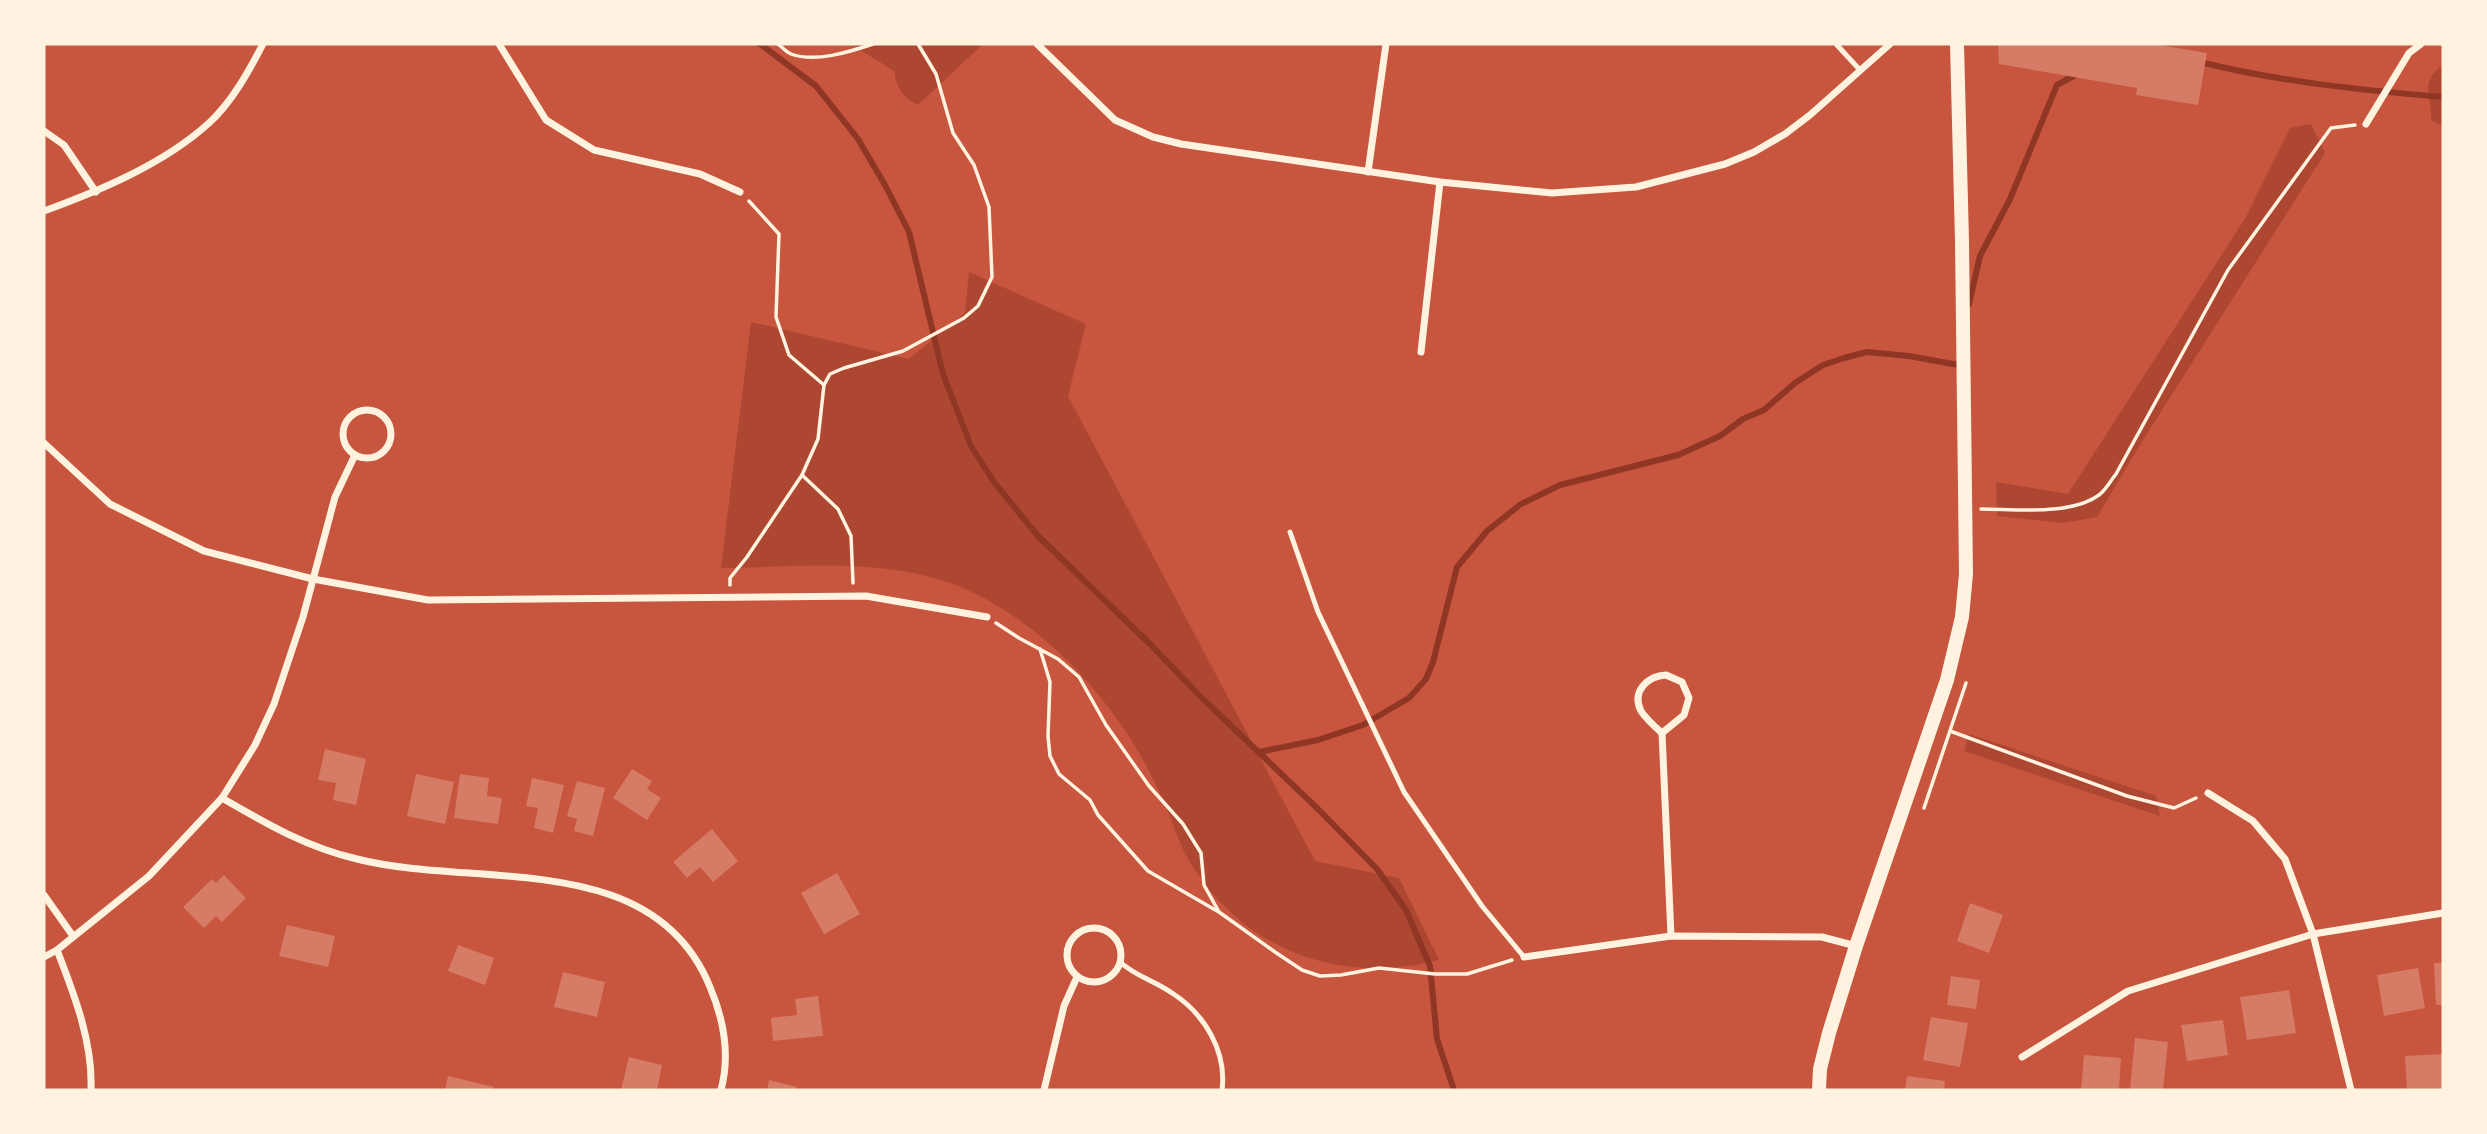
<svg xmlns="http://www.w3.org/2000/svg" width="2487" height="1134" font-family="'Zilla Slab',serif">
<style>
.green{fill:#ae4732}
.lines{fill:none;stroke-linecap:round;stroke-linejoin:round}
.stream{stroke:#8f3625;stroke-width:6}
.building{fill:#d67c66}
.path{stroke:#fff3e0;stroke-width:3.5}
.service{stroke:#fff3e0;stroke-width:5}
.minor{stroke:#fff3e0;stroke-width:7}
.secondary{stroke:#fff3e0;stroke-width:14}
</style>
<rect width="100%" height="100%" fill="#c8553d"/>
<g class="green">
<path d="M854,44H983L918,105C905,99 895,87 895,72C881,61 866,56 854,44Z"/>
<path d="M2443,65V126L2431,120C2433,94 2418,83 2443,65Z"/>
<path d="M2311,124L2325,153L2138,448L2097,517L2063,523L1997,516L1996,482L2068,494L2246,217L2290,128Z"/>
<path d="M969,272L1086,324L1068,396L1315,861L1399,878L1439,960C1338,986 1238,949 1186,855C1178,840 1173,823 1166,807C1156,784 1145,762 1132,741C1095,683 1042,628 980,596C901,555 807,567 721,568L751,322L909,359L965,313Z"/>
<path d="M1969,734L2156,796L2160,816L1964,751Z"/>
</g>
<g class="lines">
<g class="stream">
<path d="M760,44L816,86L858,139L885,185L909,232L943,374L971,446L994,482L1038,536L1149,643L1202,698L1318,809L1377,869L1406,910L1430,966L1437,1039L1454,1090"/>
<path d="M2200,62C2280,82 2361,90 2443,97"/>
<path d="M1969,304L1980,256L2010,199L2057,85L2079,73"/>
<path d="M1259,752L1318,740L1363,725L1409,698L1426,679L1433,662L1457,567L1487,531L1521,504L1560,485L1678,455L1720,436L1743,419L1764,410L1795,383L1823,365L1844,358L1867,352L1909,356L1964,366"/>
</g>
</g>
<g class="building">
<path d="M1998,44H2153L2207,53L2198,105L2136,95L2137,88L1999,64Z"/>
<path d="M325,749L366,759L356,805L333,800L336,783L318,780Z"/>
<path d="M632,769L652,781L647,789L661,798L647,820L613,798Z"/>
<path d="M416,774L454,782L445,824L407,816Z"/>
<path d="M460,774L489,778L487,796L502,798L498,824L454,818Z"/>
<path d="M532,778L564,785L553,833L534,828L538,808L526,806Z"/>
<path d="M577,781L605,788L593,836L574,831L577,819L567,816Z"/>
<path d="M712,829L738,861L713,882L700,867L687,878L673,862Z"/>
<path d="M837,873L860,914L824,934L801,893Z"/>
<path d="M224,875L246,898L222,922L216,916L204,928L183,907L212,879L216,883Z"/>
<path d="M1970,903L2003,915L1989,953L1957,941Z"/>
<path d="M287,925L335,936L328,967L279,956Z"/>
<path d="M458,945L494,958L485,985L448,971Z"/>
<path d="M2434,963H2443V1005H2436Z"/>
<path d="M2418,968L2425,1008L2384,1016L2377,975Z"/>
<path d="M563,972L605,982L597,1017L554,1007Z"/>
<path d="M1951,976L1980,980L1976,1009L1947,1005Z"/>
<path d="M2289,990L2296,1033L2247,1040L2240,997Z"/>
<path d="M818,996L823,1036L773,1041L771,1018L797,1015L795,999Z"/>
<path d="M1931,1017L1968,1023L1960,1067L1923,1060Z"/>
<path d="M2223,1020L2228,1055L2187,1061L2181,1025Z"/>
<path d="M2135,1038L2168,1042L2163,1090L2130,1089Z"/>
<path d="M2443,1054V1090H2407L2405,1056Z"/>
<path d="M2084,1055L2121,1058L2119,1090H2081Z"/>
<path d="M629,1057L662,1065L657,1090H621Z"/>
<path d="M448,1076L494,1087L493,1090H445Z"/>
<path d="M1907,1076L1945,1081L1944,1090H1905Z"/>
<path d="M769,1080L797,1087L796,1090H767Z"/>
</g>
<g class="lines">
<g class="path">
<path d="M778,44C782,47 786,52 791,54C815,63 849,52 873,44"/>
<path d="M2442,44L2443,45"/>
<path d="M824,385L830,374L844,368L903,351L964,318L978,306L992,277L989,207L974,165L953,133L936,74L918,44"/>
<path d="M802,475L838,509L851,536L853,583"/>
<path d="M1981,509C2015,509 2070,516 2099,495C2106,490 2111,480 2116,474L2228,270L2331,128L2355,125"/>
<path d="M730,585V578L747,557L802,475L818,439L824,385L789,355L776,317L779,234L749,201"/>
<path d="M996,623L1019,638L1058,659L1079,677L1106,725L1149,786L1183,824L1201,853L1204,885L1219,912L1275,952L1302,970L1320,976L1341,975L1379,968L1435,974H1467L1512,960"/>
<path d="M1040,649L1050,682L1048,736L1050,756L1059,774L1090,800L1098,815L1148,871L1217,911"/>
<path d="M1950,731L2127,796L2174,808L2196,798"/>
<path d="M1924,808L1966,683"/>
</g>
<g class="service">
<path d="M1836,44L1860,70"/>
<path d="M1290,532L1318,612L1404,792L1482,906L1524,957"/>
<path d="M1120,962C1135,976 1155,981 1172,993C1205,1014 1227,1052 1222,1090"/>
</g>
<g class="minor">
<path d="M499,44L546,120L594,150L700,174L740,192"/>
<path d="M1037,44L1115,120L1153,137L1181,144L1440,182L1552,193L1636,187L1725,164L1754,152L1785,134L1810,115L1890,44"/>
<path d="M2366,124L2409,53L2421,44"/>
<path d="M44,131L64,145L96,192"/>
<path d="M1368,172L1386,44"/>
<path d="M44,211C99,191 164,164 209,123C232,102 249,71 263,44"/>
<path d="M1421,352L1440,182"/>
<circle cx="367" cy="434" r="24"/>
<path d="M44,443L110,504L204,551L313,579L428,600L866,596L987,617"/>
<path d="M1666,675L1682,682L1689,698L1684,715L1662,733C1654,726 1646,719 1641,711C1631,691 1648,676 1666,675Z"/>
<path d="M1662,733L1671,936"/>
<path d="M2208,793L2253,821L2285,859L2313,934L2351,1090"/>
<path d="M222,798C267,824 306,847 357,859C475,889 653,847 710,987C724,1020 730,1056 721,1090"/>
<path d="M44,895L73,936"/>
<circle cx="1094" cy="955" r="27"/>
<path d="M57,950C74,994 93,1042 91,1090"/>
<path d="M44,957L57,950L149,876L222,798L255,745L274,704L303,617L335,497L355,455"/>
<path d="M1524,957L1671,936L1822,937L1856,946"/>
<path d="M2022,1057L2128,991L2313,934L2443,913"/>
<path d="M1044,1090L1064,1006L1077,977"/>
</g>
<path class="secondary" d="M1819,1090L1820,1069L1829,1033L1856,946L1947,680L1962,617L1966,574L1962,241L1957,44"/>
</g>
<rect width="2487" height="1134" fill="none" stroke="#fff3e0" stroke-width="91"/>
</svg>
